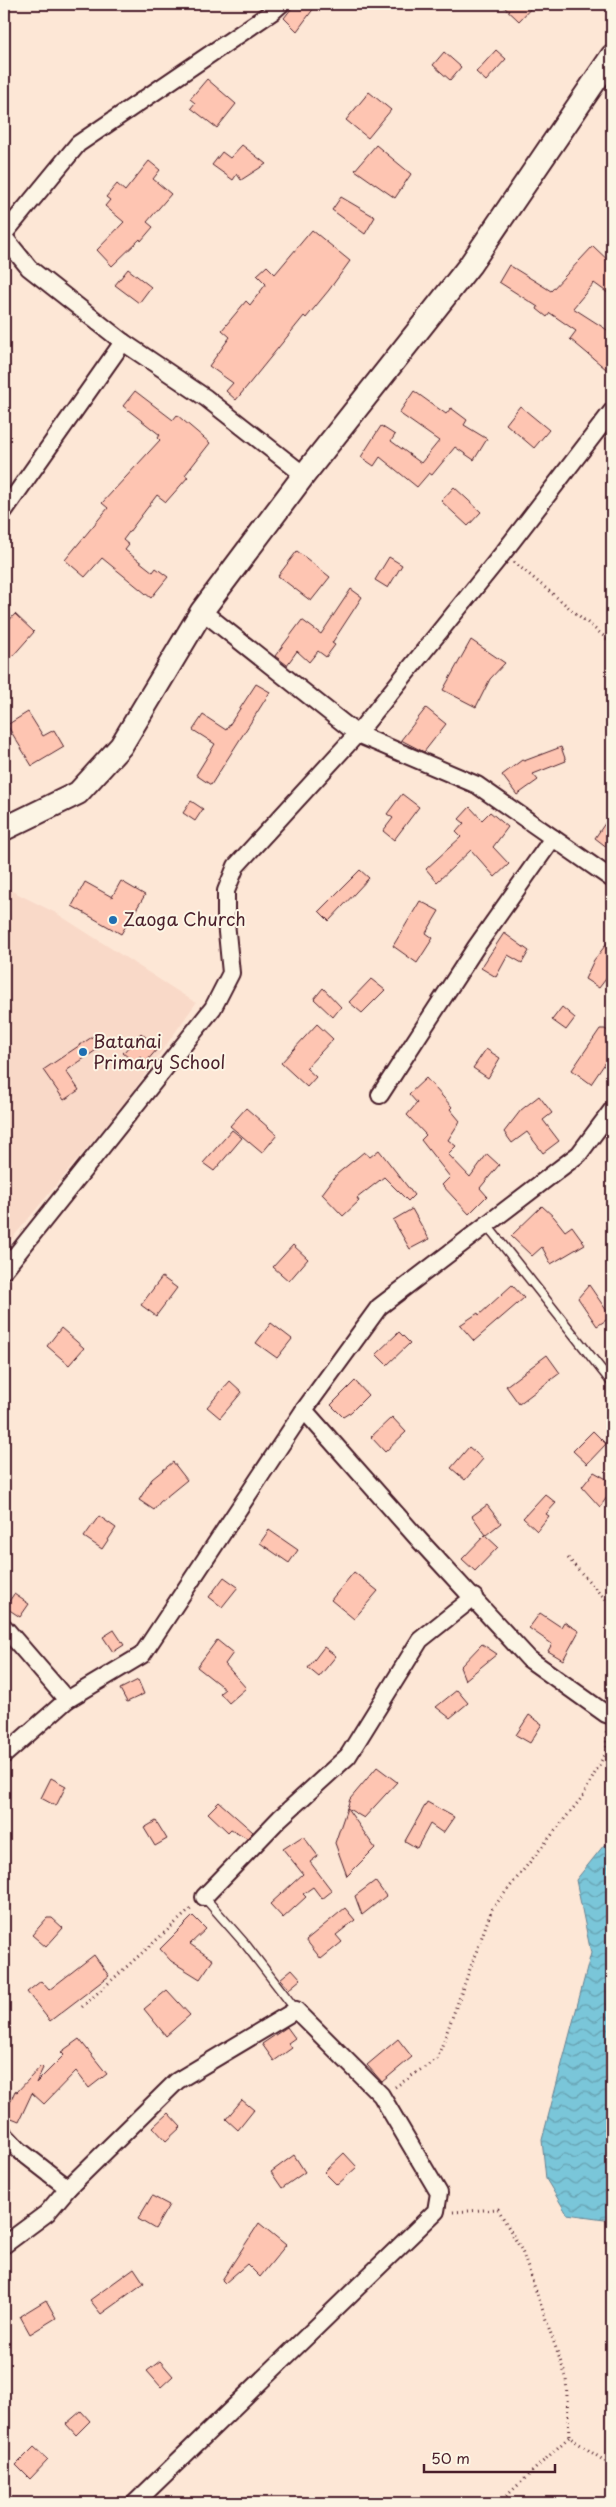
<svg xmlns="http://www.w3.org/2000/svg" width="616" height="2507" font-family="'Playpen Sans',sans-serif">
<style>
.built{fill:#f9d9c8}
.water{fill:url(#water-waves);stroke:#678393}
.building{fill:#fec5b2;stroke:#4a1f2b}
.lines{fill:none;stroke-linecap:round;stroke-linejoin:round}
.lane-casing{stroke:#4a1f2b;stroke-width:11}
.street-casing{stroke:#4a1f2b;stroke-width:20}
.secondary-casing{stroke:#4a1f2b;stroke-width:26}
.path{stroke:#4a1f2b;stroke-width:3;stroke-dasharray:1 4;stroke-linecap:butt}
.lane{stroke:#fcf5e5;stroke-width:8}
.street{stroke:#fcf5e5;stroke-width:16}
.secondary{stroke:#fcf5e5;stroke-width:22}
.poi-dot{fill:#1f6fb2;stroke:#fcf5e5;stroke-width:2}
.labels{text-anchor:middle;stroke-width:4;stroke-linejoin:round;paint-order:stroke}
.poi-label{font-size:18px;fill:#4a1f2b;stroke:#fcf5e5;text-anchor:start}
</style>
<defs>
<pattern id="water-waves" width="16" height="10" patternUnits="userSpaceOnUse" patternTransform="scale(1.25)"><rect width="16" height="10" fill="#7ac6d9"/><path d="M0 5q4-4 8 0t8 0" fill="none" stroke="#66a0b0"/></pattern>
</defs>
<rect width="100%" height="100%" fill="#fde7d6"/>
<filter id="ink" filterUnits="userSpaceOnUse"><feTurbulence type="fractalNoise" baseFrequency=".02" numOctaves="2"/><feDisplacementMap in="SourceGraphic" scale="10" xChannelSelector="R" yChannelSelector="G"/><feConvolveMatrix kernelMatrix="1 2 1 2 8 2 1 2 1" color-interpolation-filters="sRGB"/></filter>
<g filter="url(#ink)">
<path class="built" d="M4,887L56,913L196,1003L127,1100L4,1248Z"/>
<path class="water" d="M612,1844V2220L567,2214L546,2179L542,2140L591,1953L576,1880L604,1845Z"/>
<g class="building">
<path d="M295,4H317L297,31L284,18Z"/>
<path d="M501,4H535L519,21Z"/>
<path d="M496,50L506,59L486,81L476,72Z"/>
<path d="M444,52L461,67L450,80L433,65Z"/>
<path d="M207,79L236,104L217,128L191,108L195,103L190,99Z"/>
<path d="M369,92L391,110L368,138L346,120Z"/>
<path d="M242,145L266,164L241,180L237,174L233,180L212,165L222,152L230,158Z"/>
<path d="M376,145L411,174L395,198L355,170Z"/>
<path d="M149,161L160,170L153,179L171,194L147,222L153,227L141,241L140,239L112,266L97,250L124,222L105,206L110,200L106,197L117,184L125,191Z"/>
<path d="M341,197L375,217L365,234L332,210Z"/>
<path d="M312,230L350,261L329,290L306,318L304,316L236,400L226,391L233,383L209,366L230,337L222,330L246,301L250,305L266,284L257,275L267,266L275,274Z"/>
<path d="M593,246L612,264V296L594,283L573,308L612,333V374L570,339L576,331L550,313L547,317L537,309L538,307L499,282L509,265L551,291Z"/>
<path d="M128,269L151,287L139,303L115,285Z"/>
<path d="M135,391L173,420L177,415L210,443L185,475L188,477L166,502L157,495L123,540L129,545L125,550L153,572L156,568L168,577L151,598L102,558L85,577L65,560L108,508L102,503L160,440L158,438L160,435L123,406Z"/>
<path d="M414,391L446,414L451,408L467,420L464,425L487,439L474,460L455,447L432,475L429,473L417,487L380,457L374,466L361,457L381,426L395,435L391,441L421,463L439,441L399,413Z"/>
<path d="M520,406L549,430L534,448L506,424Z"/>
<path d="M454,487L481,512L468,526L441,501Z"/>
<path d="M297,551L330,577L311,601L278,576Z"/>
<path d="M389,557L402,565L388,588L375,580Z"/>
<path d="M351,589L362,597L332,643L335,645L326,657L318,651L309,662L297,651L287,665L275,656L302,620L321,634Z"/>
<path d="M15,614L34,632L4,666V626Z"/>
<path d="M471,640L505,663L490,679L476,707L443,690Z"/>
<path d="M256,684L270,692L211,785L196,775L215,744L193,730L203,715L226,730Z"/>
<path d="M426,708L446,724L424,752L401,740Z"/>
<path d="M28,712L43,736L54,730L64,747L32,766L7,725Z"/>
<path d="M561,747L566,761L533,774L538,780L517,795L502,775L522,760L524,761Z"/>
<path d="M402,794L419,807L394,840L383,831L393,818L387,814Z"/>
<path d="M191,801L203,809L195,821L183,813Z"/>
<path d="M470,807L482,820L490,812L508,827L493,847L509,864L495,877L471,850L437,882L426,869L461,837L456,832L464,823L459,819Z"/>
<path d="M612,813V851L595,838Z"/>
<path d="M360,870L369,878L329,921L319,911Z"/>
<path d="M121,881L145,895L121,934L72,906L85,882L112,897Z"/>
<path d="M420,901L439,911L426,933L433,938L417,963L393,946Z"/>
<path d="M504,933L529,951L522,963L508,955L496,977L481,968Z"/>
<path d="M612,937V971L599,988L585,979L594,960Z"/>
<path d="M371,979L385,990L362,1013L349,1002Z"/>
<path d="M323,988L341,1007L333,1017L314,999Z"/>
<path d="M562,1007L575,1018L566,1030L552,1020Z"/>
<path d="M317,1024L333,1039L306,1068L316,1077L307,1087L281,1063Z"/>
<path d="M600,1029H605L612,1034V1053L591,1084L572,1070Z"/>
<path d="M141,1033L158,1048L146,1062L140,1057L135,1063L123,1053Z"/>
<path d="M95,1035L102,1046L66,1071L79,1090L64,1100L43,1070Z"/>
<path d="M486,1049L500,1058L488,1078L473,1068Z"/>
<path d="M426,1078L452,1107L450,1109L460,1121L448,1140L456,1146L448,1154L470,1177L487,1154L499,1165L480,1188L487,1196L469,1214L442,1185L450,1177L421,1140L426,1135L407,1115L417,1103L409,1094Z"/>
<path d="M539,1096L552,1113L543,1120L559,1141L543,1153L527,1132L512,1143L504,1132L521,1110Z"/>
<path d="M246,1108L277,1135L262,1153L230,1126Z"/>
<path d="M232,1130L242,1138L214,1171L203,1163Z"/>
<path d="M379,1150L414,1195L408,1201L384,1177L357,1198L359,1201L343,1216L322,1194L337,1174L364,1152L370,1157Z"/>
<path d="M542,1206L554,1217L565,1231L572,1226L585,1244L551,1264L542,1247L532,1256L511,1236Z"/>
<path d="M412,1209L429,1239L410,1249L393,1220Z"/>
<path d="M293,1245L308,1259L289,1281L273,1267Z"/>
<path d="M162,1277L177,1288L156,1316L141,1305Z"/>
<path d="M512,1285L524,1298L474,1341L460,1325L478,1313L479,1315Z"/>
<path d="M589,1285L611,1317L597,1326L578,1298Z"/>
<path d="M271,1323L292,1339L277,1358L256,1343Z"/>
<path d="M61,1328L84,1348L69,1365L47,1346Z"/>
<path d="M399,1332L410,1343L387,1365L376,1354Z"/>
<path d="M547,1355L560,1373L519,1404L506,1386Z"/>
<path d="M230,1381L242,1392L220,1418L207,1407Z"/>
<path d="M355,1381L368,1395L351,1412L343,1417L331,1405Z"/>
<path d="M392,1417L406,1432L385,1452L371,1437Z"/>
<path d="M593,1431L606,1444L587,1464L573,1451Z"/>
<path d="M469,1447L483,1459L465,1480L451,1468Z"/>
<path d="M173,1462L187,1480L160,1502L154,1510L139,1500L152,1479Z"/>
<path d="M594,1472L612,1482V1490L600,1507L582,1487Z"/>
<path d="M545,1494L556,1503L546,1514L549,1516L537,1531L523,1518Z"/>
<path d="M487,1505L501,1523L486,1535L472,1516Z"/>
<path d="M99,1516L116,1528L102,1549L84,1537Z"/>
<path d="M269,1530L298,1550L289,1563L260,1543Z"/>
<path d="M485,1535L498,1547L475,1571L462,1559Z"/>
<path d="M354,1572L378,1591L354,1619L331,1600Z"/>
<path d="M224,1577L238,1587L222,1607L209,1597Z"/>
<path d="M14,1594L29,1604L20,1617L5,1607Z"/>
<path d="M540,1613L561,1627L564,1622L579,1631L563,1660L548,1651L552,1644L529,1628Z"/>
<path d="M114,1630L124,1645L113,1652L103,1637Z"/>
<path d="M217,1640L233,1653L225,1664L246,1688L229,1703L220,1693L225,1689L197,1667Z"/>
<path d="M482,1644L497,1654L465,1680L460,1667Z"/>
<path d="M324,1647L336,1656L319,1677L308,1668Z"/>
<path d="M138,1680L144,1694L127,1702L120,1689Z"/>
<path d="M457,1690L468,1703L450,1718L436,1707Z"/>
<path d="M529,1715L542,1724L530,1743L516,1735Z"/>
<path d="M377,1767L397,1782L364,1818L347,1808L350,1799Z"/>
<path d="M51,1778L66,1786L56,1806L41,1798Z"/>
<path d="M219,1802L253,1832L247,1838L231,1829L228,1832L208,1813Z"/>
<path d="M427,1802L454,1817L443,1833L430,1824L417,1848L405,1841Z"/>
<path d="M347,1808L375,1848L347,1876L335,1843Z"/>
<path d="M156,1821L167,1839L155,1846L144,1828Z"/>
<path d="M303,1836L318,1856L310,1862L332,1891L322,1899L313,1887L303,1894L306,1897L283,1918L270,1904L303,1874L283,1849Z"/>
<path d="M375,1881L386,1896L362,1915L355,1896Z"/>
<path d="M345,1908L355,1920L336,1935L342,1942L321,1959L306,1940Z"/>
<path d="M193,1916L206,1929L190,1944L213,1960L200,1979L171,1961L160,1949Z"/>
<path d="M47,1918H52L63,1928L46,1947L32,1935Z"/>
<path d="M94,1955L109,1976L50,2021L27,1992L41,1981L49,1990Z"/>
<path d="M292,1969L301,1979L289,1989L280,1979Z"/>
<path d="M167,1990L190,2015L166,2036L144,2009Z"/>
<path d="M287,2027L295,2038L288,2043L292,2048L274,2061L262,2044Z"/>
<path d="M79,2039L107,2074L89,2088L76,2071L44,2104L32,2093L19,2121L4,2115L15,2091L17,2092L41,2066L43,2068L36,2083L64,2055L61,2052Z"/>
<path d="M398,2039L412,2057L382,2082L367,2065Z"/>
<path d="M242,2100L254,2110L238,2130L226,2119Z"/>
<path d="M168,2113L181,2127L166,2141L153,2127Z"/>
<path d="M344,2153L357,2167L337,2185L324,2172Z"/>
<path d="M294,2155L305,2172L282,2188L271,2172Z"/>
<path d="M152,2196L169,2205L155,2229L138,2219Z"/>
<path d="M259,2223L286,2245L260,2277L247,2264L225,2283L222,2280Z"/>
<path d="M134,2268L144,2283L101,2314L90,2300Z"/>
<path d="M46,2300L56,2318L30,2334L20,2316Z"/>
<path d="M160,2361L173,2376L161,2387L147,2371Z"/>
<path d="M81,2411L90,2421L76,2435L66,2424Z"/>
<path d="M34,2447L48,2460L30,2479L16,2465Z"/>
</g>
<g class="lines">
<defs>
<g id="lane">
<path d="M486,1224L612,1383"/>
<path d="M204,1897L246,1945L296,2010"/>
</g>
<g id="street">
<path d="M4,234L78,144L272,12L281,4"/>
<path d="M4,237L29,268L123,342L206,398L304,475"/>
<path d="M4,511L123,342"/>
<path d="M202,611L357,734L477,785L612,879"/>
<path d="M380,1095L476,947L553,838"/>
<path d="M4,1270L213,1008L231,973L226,922V891L236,866L357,734L503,553L612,411"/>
<path d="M304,1410L421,1542L529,1659L606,1714L612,1716"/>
<path d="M4,1627L67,1700"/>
<path d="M4,1755L67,1700L142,1655L304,1410L379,1307L579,1154L612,1110"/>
<path d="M204,1897L280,1818L348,1756L420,1640L474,1597"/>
<path d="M4,2134L19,2150L68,2188"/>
<path d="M4,2245L47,2213L68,2188L177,2081L296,2010L381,2095L439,2193L436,2211L135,2503"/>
</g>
<path id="secondary" d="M4,829L78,793L121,746L202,611L304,475L470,265L612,56"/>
</defs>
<use href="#lane" class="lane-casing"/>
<use href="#street" class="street-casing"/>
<use href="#secondary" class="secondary-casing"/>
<g class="path">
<path d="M514,562L612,643"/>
<path d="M568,1558L612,1607"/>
<path d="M82,2007L193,1907"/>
<path d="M395,2087L437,2059L492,1909L583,1796L607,1750L606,1731"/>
<path d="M453,2212L498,2209L522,2251L566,2377L569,2437L612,2466"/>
<path d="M499,2503L569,2437"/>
</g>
<use href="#lane" class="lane"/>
<use href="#street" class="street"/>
<use href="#secondary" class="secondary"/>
</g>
</g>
<g class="poi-dot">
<circle cx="113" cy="920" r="5"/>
<circle cx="83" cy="1052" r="5"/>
</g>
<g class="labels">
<g class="poi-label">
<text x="123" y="926">Zaoga Church</text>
<text x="93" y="1048">Batanai<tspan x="93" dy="21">Primary School</tspan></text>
</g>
</g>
<rect width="616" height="2507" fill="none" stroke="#fcf5e5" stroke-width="20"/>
<rect x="10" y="10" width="596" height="2487" fill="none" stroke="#4a1f2b" stroke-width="2" filter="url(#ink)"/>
<path d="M424 2464v8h131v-8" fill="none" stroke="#4a1f2b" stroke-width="2.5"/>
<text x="431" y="2464" font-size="15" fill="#4a1f2b" stroke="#fcf5e5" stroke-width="4" paint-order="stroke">50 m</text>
</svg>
